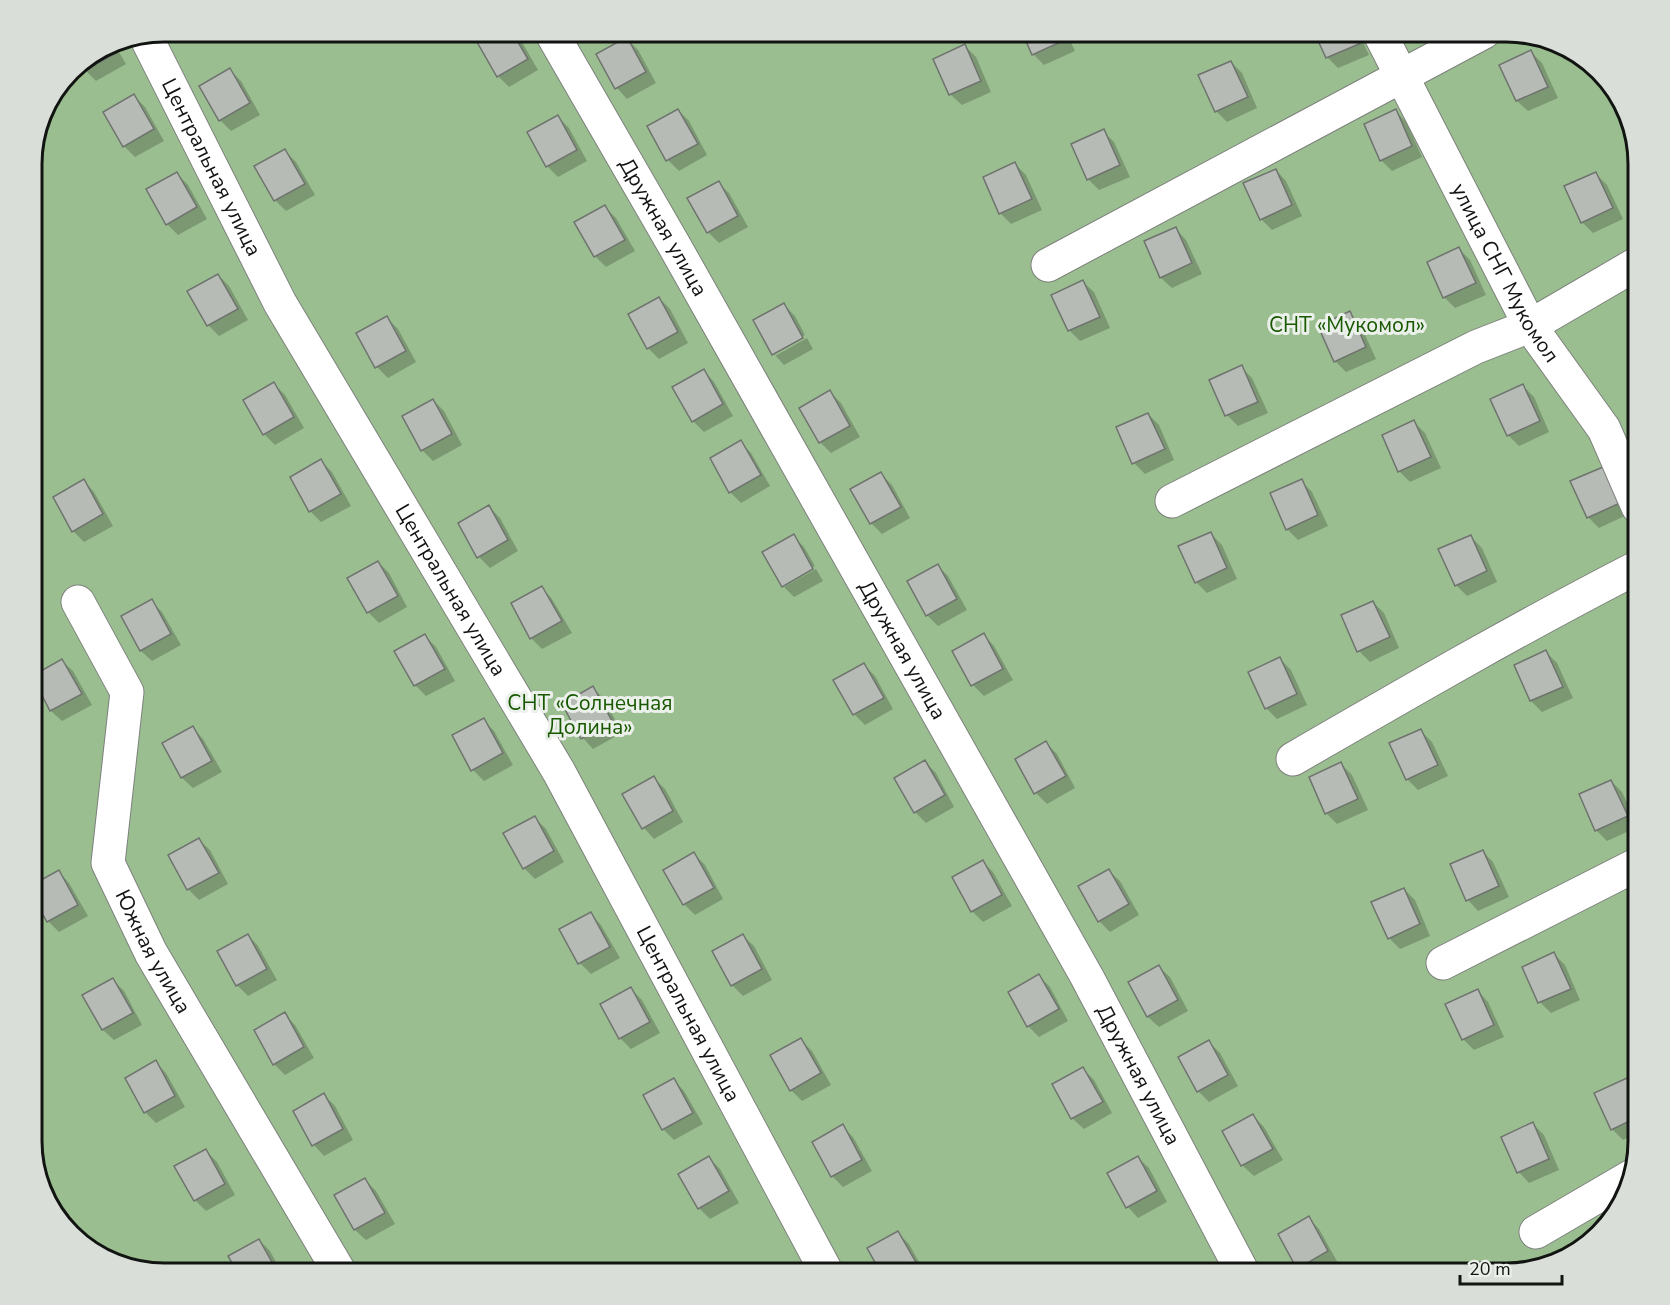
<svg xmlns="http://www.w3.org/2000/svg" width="1670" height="1305" font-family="'Nunito Sans',sans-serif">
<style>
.green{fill:#9abe90}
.shadow{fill:#0003}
.building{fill:#b6bbb5;stroke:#6f736e;stroke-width:1.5}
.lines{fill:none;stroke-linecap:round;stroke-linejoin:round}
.minor-casing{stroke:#7d817c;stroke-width:35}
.minor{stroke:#fff;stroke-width:33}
.labels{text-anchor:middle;stroke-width:6;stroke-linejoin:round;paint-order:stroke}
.street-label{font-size:21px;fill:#121412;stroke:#ebf0ea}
.park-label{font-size:21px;fill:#185900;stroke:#ebf0ea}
.rim{fill:none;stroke:#121412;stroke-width:3}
</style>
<rect width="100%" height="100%" fill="#dee2dc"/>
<path class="green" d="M164,32H1506L1549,39L1593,64L1625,106L1638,164V1141L1629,1191L1606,1228L1564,1260L1506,1273H164L121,1266L77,1241L45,1200L32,1149V155L45,105L76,65L114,41Z"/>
<g class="shadow">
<path d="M498,32H514L519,37L538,70L509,87L498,76L479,42Z"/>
<path d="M1023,32H1066L1075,51L1044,65L1033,54Z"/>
<path d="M1316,32H1358L1369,55L1338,68L1327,57Z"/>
<path d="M627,39L638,50L656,83L627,99L617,88L598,55Z"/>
<path d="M113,42L126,64L96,81L85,70L81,62Z"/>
<path d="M965,46L976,57L991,92L962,105L951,95L935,60Z"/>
<path d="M1531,52L1542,63L1558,98L1528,111L1517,101Z"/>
<path d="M1231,62L1242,73L1257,108L1227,122L1216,111Z"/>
<path d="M230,70L241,81L260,115L231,131L220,120Z"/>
<path d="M134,96L145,107L164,141L135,157L124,146Z"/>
<path d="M678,110L689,121L707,155L679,171L668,160L649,127Z"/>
<path d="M1396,111L1406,122L1422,157L1392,171L1381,160Z"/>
<path d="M558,117L569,128L587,161L558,177L548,167L529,133Z"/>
<path d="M1103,131L1114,142L1130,177L1099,190L1089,180L1073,144Z"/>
<path d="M285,151L296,162L315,195L286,211L275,200Z"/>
<path d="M1015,164L1026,175L1042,210L1011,224L1000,213Z"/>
<path d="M1276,170L1286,181L1302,216L1272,230L1261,219Z"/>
<path d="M177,174L188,185L207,219L178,235L167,224Z"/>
<path d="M1596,174L1607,185L1623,219L1593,233L1582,222Z"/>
<path d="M718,183L729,193L748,227L719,243L708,232Z"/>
<path d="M605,207L616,218L635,251L606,267L595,256Z"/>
<path d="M1176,229L1186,240L1202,274L1172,288L1161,278L1146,242Z"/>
<path d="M1459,249L1470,260L1486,295L1455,308L1444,297Z"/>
<path d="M218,275L229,286L248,320L219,336L208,325Z"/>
<path d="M1083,282L1094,292L1110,328L1080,341L1069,330Z"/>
<path d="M659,298L670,309L688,343L659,359L648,348Z"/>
<path d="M784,305L795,316L805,335L775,352V356L807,338L813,349L784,365L774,354L755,321Z"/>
<path d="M1349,313L1360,324L1376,359L1346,372L1335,361Z"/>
<path d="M387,318L398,329L416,362L388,378L377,367L358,334Z"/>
<path d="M1241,367L1252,378L1268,413L1238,426L1227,415L1211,381Z"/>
<path d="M704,371L714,382L733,416L704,432L693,421Z"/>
<path d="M274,384L285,395L304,428L275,445L264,434Z"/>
<path d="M1523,386L1534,397L1549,432L1519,446L1508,435Z"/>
<path d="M830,392L841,403L860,437L831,453L820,442Z"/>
<path d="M433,400L444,411L462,445L433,461L422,450Z"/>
<path d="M1148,414L1159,425L1174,460L1145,474L1134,463Z"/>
<path d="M1414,422L1425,433L1441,468L1410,482L1399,471Z"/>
<path d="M740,442L751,453L770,486L741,503L730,492Z"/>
<path d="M321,461L332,472L351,506L321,522L310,511Z"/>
<path d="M1603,468L1629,514L1599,528L1588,517Z"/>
<path d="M881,474L892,485L910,518L882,534L871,523Z"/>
<path d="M84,481L94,492L113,526L84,542L73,531Z"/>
<path d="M1301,481L1312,492L1328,526L1298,540L1287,529Z"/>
<path d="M489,507L500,518L518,551L490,568L479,557Z"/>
<path d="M1211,534L1222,545L1237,579L1207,593L1196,582Z"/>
<path d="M793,536L804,547L815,566L784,584V587L783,586Z"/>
<path d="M1471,537L1482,548L1497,582L1467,596L1456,585Z"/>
<path d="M378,562L389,573L407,607L379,623L368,612Z"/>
<path d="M938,566L948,576L967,610L938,626L927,615Z"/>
<path d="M816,569L823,581L794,597L784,587Z"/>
<path d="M542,588L552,599L572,633L542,649L531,638Z"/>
<path d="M151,601L162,612L181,645L152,661L141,651L123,617Z"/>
<path d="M1373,602L1384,613L1399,648L1370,662L1359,651Z"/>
<path d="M984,635L994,646L1013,680L984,696L973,685L954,651Z"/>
<path d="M425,636L436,647L455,681L426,696L415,685Z"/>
<path d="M1546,652L1557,663L1573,698L1542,712L1531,701L1516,666Z"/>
<path d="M1280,659L1291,670L1307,705L1277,719L1266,708Z"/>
<path d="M62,661L73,671L92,705L62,721L51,711L33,677Z"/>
<path d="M864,665L875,676L893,709L865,725L854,714Z"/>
<path d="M593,688L604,699L622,733L593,749L583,738Z"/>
<path d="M483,720L494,731L513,765L484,781L473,770Z"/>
<path d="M193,728L203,739L222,772L193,788L182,778L164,744Z"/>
<path d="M1421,731L1432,742L1448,776L1418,790L1407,779Z"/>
<path d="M1046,743L1057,754L1075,788L1047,804L1036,793Z"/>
<path d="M925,762L936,773L954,807L926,823L915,812Z"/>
<path d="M1341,764L1352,775L1368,810L1337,824L1326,813Z"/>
<path d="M654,778L665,789L683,822L654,839L644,828Z"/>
<path d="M1611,781L1622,792L1638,827L1607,841L1596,830Z"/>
<path d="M535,818L546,829L564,862L535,879L524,868Z"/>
<path d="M199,840L210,850L228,884L199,900L188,889Z"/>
<path d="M1482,851L1493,862L1509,897L1478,911L1468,900Z"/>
<path d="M694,854L705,865L723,899L695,915L684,904Z"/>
<path d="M982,861L993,872L1012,906L983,922L972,911Z"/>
<path d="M1109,871L1120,881L1139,915L1110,932L1099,921Z"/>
<path d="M59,872L69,883L88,916L59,932L48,921L32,891V887Z"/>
<path d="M1404,889L1415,900L1430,936L1400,949L1389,938Z"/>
<path d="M591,914L601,925L620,958L591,974L580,963L561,930Z"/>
<path d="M248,935L258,946L277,980L248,996L237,985Z"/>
<path d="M743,936L754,946L772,980L743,996L732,985Z"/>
<path d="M1554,954L1565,965L1580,1000L1551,1013L1540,1002L1524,967Z"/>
<path d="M1159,967L1170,977L1188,1011L1159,1027L1148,1017L1130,983Z"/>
<path d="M1039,976L1050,987L1068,1021L1039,1037L1028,1026Z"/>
<path d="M113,980L124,991L142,1025L114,1040L103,1030Z"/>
<path d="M631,989L642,1000L660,1033L631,1049L621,1039L602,1005Z"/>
<path d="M1478,991L1488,1002L1504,1037L1474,1050L1463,1039Z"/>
<path d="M284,1014L295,1025L314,1058L285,1075L274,1064Z"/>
<path d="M801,1040L812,1051L831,1085L802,1101L791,1090Z"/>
<path d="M1209,1042L1220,1053L1238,1086L1209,1102L1198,1091L1180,1058Z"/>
<path d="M155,1062L166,1073L185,1107L156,1123L145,1112Z"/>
<path d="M1083,1069L1094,1080L1112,1113L1084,1129L1073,1119L1054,1085Z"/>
<path d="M674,1080L684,1091L703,1124L674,1140L663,1129L645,1096Z"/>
<path d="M1627,1080L1638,1093V1133L1623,1140L1612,1129Z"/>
<path d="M324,1095L335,1106L353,1140L324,1156L314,1145Z"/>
<path d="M1253,1116L1264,1127L1283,1160L1254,1176L1243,1166L1224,1132Z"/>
<path d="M1533,1124L1544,1135L1559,1170L1529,1183L1519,1172L1503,1137Z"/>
<path d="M842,1126L853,1137L872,1171L843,1187L832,1176Z"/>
<path d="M206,1151L217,1162L235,1195L206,1211L195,1200L176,1167Z"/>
<path d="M709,1158L720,1169L739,1203L710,1219L699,1208Z"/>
<path d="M1138,1158L1149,1168L1167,1202L1138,1218L1128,1207L1109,1174Z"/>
<path d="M365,1180L376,1191L395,1224L366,1240L355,1230Z"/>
<path d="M1309,1218L1319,1229L1338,1263L1319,1273H1304L1298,1268Z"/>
<path d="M898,1233L909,1244L925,1273H883L869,1249Z"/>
<path d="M259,1240L270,1251L282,1273H239L230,1257Z"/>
</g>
<g class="building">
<path d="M495,32H512L528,59L497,77L477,42Z"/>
<path d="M1022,32H1061L1065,40L1032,55Z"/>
<path d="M1314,32H1353L1359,44L1326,58Z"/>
<path d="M627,37L646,72L615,89L596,54Z"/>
<path d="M110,43L116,53L84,71L80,63Z"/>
<path d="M965,44L981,81L949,95L933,59Z"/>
<path d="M1531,50L1548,87L1516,101L1499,65Z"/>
<path d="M1231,61L1248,97L1215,112L1198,75Z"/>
<path d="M230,68L250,103L219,121L199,86Z"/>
<path d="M134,94L154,129L123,147L103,112Z"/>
<path d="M678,109L698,144L666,161L647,126Z"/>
<path d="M1396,109L1412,146L1380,161L1364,124Z"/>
<path d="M558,115L577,150L546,167L527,132Z"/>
<path d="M1104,129L1120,165L1087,180L1071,144Z"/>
<path d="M285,149L305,184L274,201L254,166Z"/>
<path d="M1015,162L1032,199L999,214L983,177Z"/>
<path d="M1276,169L1292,205L1260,220L1243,183Z"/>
<path d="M177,172L197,207L166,225L146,189Z"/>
<path d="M1596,172L1613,208L1581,223L1564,186Z"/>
<path d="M719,181L738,216L707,233L687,198Z"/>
<path d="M605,205L625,240L594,257L574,222Z"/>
<path d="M1176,227L1192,263L1160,278L1144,241Z"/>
<path d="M1459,247L1476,283L1443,298L1427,262Z"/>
<path d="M218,274L238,309L207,326L187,291Z"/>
<path d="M1083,280L1100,317L1068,331L1051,295Z"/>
<path d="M659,297L678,332L647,349L628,314Z"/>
<path d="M784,303L803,338L772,355L753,320Z"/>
<path d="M1350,311L1366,347L1334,362L1318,326Z"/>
<path d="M387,316L406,351L375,368L356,333Z"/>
<path d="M1242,365L1258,402L1225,416L1209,380Z"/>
<path d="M704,369L723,404L692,422L672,387Z"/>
<path d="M274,382L294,417L263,435L243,400Z"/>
<path d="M1523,384L1540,421L1507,436L1490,399Z"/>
<path d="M830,390L850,426L819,443L799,408Z"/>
<path d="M433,399L452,434L421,451L402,416Z"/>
<path d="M1148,413L1165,449L1132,464L1116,427Z"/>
<path d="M1414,420L1431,457L1398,472L1382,435Z"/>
<path d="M741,440L761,475L729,493L710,458Z"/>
<path d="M321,459L341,494L309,512L290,477Z"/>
<path d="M1603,467L1620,503L1587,518L1570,481Z"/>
<path d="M881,472L901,507L870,524L850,489Z"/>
<path d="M84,479L103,514L72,532L53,497Z"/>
<path d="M1302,479L1318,515L1286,530L1270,493Z"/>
<path d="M489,505L508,540L477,558L458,523Z"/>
<path d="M1211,532L1227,568L1195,583L1178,546Z"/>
<path d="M794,534L813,569L782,587L762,552Z"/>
<path d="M1471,535L1487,571L1455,586L1438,549Z"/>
<path d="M378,561L398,596L367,613L347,578Z"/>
<path d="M938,564L957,599L926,616L907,581Z"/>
<path d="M542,586L562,621L530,639L511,603Z"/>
<path d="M152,599L171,634L140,651L121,616Z"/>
<path d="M1638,599V613L1633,601Z"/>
<path d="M1373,601L1390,637L1357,652L1341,615Z"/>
<path d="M984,633L1003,669L971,686L952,651Z"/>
<path d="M425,634L445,669L414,686L394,651Z"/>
<path d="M1546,650L1563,687L1530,701L1514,665Z"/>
<path d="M1280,657L1297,694L1265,709L1248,672Z"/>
<path d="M62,659L82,694L50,711L32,676Z"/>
<path d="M864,663L884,698L853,715L833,680Z"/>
<path d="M593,686L612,721L581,739L562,704Z"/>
<path d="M484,718L503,753L471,771L452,735Z"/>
<path d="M193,726L212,761L181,778L162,743Z"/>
<path d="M1421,729L1438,765L1406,780L1389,743Z"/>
<path d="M1046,741L1066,776L1034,794L1015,759Z"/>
<path d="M925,760L945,795L914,813L894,778Z"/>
<path d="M1341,762L1358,799L1325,814L1309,777Z"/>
<path d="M654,776L673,811L642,829L622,794Z"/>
<path d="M1611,780L1628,816L1595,831L1579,794Z"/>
<path d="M535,816L554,851L523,869L503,833Z"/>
<path d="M199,838L219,873L187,890L168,855Z"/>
<path d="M1483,850L1499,886L1466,901L1450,864Z"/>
<path d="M694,852L714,888L683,905L663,870Z"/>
<path d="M983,860L1002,895L971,912L952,877Z"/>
<path d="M1109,869L1129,904L1098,922L1078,886Z"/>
<path d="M59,870L78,905L47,922L32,895V885Z"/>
<path d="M1404,888L1420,924L1388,939L1371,902Z"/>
<path d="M591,912L610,947L578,964L559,929Z"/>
<path d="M248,934L267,969L236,986L217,951Z"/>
<path d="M743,934L762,969L731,986L712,951Z"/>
<path d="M1554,952L1571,989L1538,1003L1522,967Z"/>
<path d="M1159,965L1178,1000L1147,1017L1128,982Z"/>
<path d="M1039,974L1059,1009L1027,1027L1008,992Z"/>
<path d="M113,978L133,1013L102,1030L82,995Z"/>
<path d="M631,987L650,1022L619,1039L600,1004Z"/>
<path d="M1478,989L1494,1025L1462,1040L1445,1004Z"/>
<path d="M285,1012L304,1047L273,1065L254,1030Z"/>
<path d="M801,1038L821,1073L790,1091L770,1055Z"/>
<path d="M1209,1040L1228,1075L1197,1092L1178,1057Z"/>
<path d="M156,1060L175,1096L144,1113L125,1078Z"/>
<path d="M1083,1067L1103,1102L1071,1119L1052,1084Z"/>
<path d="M674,1078L693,1113L662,1130L643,1095Z"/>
<path d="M1627,1078L1638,1104V1117L1611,1130L1594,1093Z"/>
<path d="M324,1093L343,1129L312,1146L293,1111Z"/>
<path d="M1253,1114L1273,1149L1241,1166L1222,1131Z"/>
<path d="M1533,1122L1549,1159L1517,1173L1501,1137Z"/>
<path d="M843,1124L862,1160L831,1177L812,1142Z"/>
<path d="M206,1149L225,1184L194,1201L174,1166Z"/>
<path d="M709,1156L729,1191L698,1209L678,1174Z"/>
<path d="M1138,1156L1157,1191L1126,1208L1107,1173Z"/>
<path d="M365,1178L385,1213L354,1230L334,1195Z"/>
<path d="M1309,1216L1328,1251L1297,1269L1278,1234Z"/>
<path d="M898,1231L918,1266L904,1273H881L867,1248Z"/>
<path d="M259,1239L278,1273H238L228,1256Z"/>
<path d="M1586,1243L1570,1255L1568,1251Z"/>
<path d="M423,1268L426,1273H413Z"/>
</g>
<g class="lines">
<defs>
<g id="minor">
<path id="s1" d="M551,32L674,245L1087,977L1243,1273"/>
<path id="s2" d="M1379,32L1530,326L1604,429L1638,507"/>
<path id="s3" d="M145,35L280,303L559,772L827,1273"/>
<path d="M1048,265L1484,32"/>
<path d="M1172,501L1476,347L1530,326L1638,263"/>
<path id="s4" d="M78,602L127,692L108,863L151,953L340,1273"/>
<path d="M1293,759C1407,693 1521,627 1638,567"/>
<path d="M1443,963L1638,864"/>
<path d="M1536,1232L1632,1176"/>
</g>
</defs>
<use href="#minor" class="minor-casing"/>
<use href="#minor" class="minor"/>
</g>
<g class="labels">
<g class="street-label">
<text dy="7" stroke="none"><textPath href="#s3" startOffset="148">Центральная улица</textPath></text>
<text dy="7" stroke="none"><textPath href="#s1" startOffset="225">Дружная улица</textPath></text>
<text dy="7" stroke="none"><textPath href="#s2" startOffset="272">улица СНГ Мукомол</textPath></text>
<text dy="7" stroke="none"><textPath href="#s3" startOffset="634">Центральная улица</textPath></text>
<text dy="7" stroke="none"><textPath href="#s1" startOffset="711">Дружная улица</textPath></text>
<text dy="7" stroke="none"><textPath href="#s4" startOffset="374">Южная улица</textPath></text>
<text dy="7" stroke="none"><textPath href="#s3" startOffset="1120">Центральная улица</textPath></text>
<text dy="7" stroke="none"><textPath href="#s1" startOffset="1197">Дружная улица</textPath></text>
</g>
<g class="park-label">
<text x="1347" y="332">СНТ «Мукомол»</text>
<text x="590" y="710">СНТ «Солнечная<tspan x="590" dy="24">Долина»</tspan></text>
</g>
</g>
<path d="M0 0H1670V1305H0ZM164 42H1506A122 122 0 0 1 1628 164V1141A122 122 0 0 1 1506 1263H164A122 122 0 0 1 42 1141V164A122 122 0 0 1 164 42Z" fill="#daded9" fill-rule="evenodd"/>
<path class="rim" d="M164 42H1506A122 122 0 0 1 1628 164V1141A122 122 0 0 1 1506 1263H164A122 122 0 0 1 42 1141V164A122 122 0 0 1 164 42Z"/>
<path d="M1460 1275v9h102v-9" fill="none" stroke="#121412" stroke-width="3"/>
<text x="1469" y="1275" font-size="18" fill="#121412" stroke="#ebf0ea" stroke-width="4.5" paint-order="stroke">20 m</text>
</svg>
